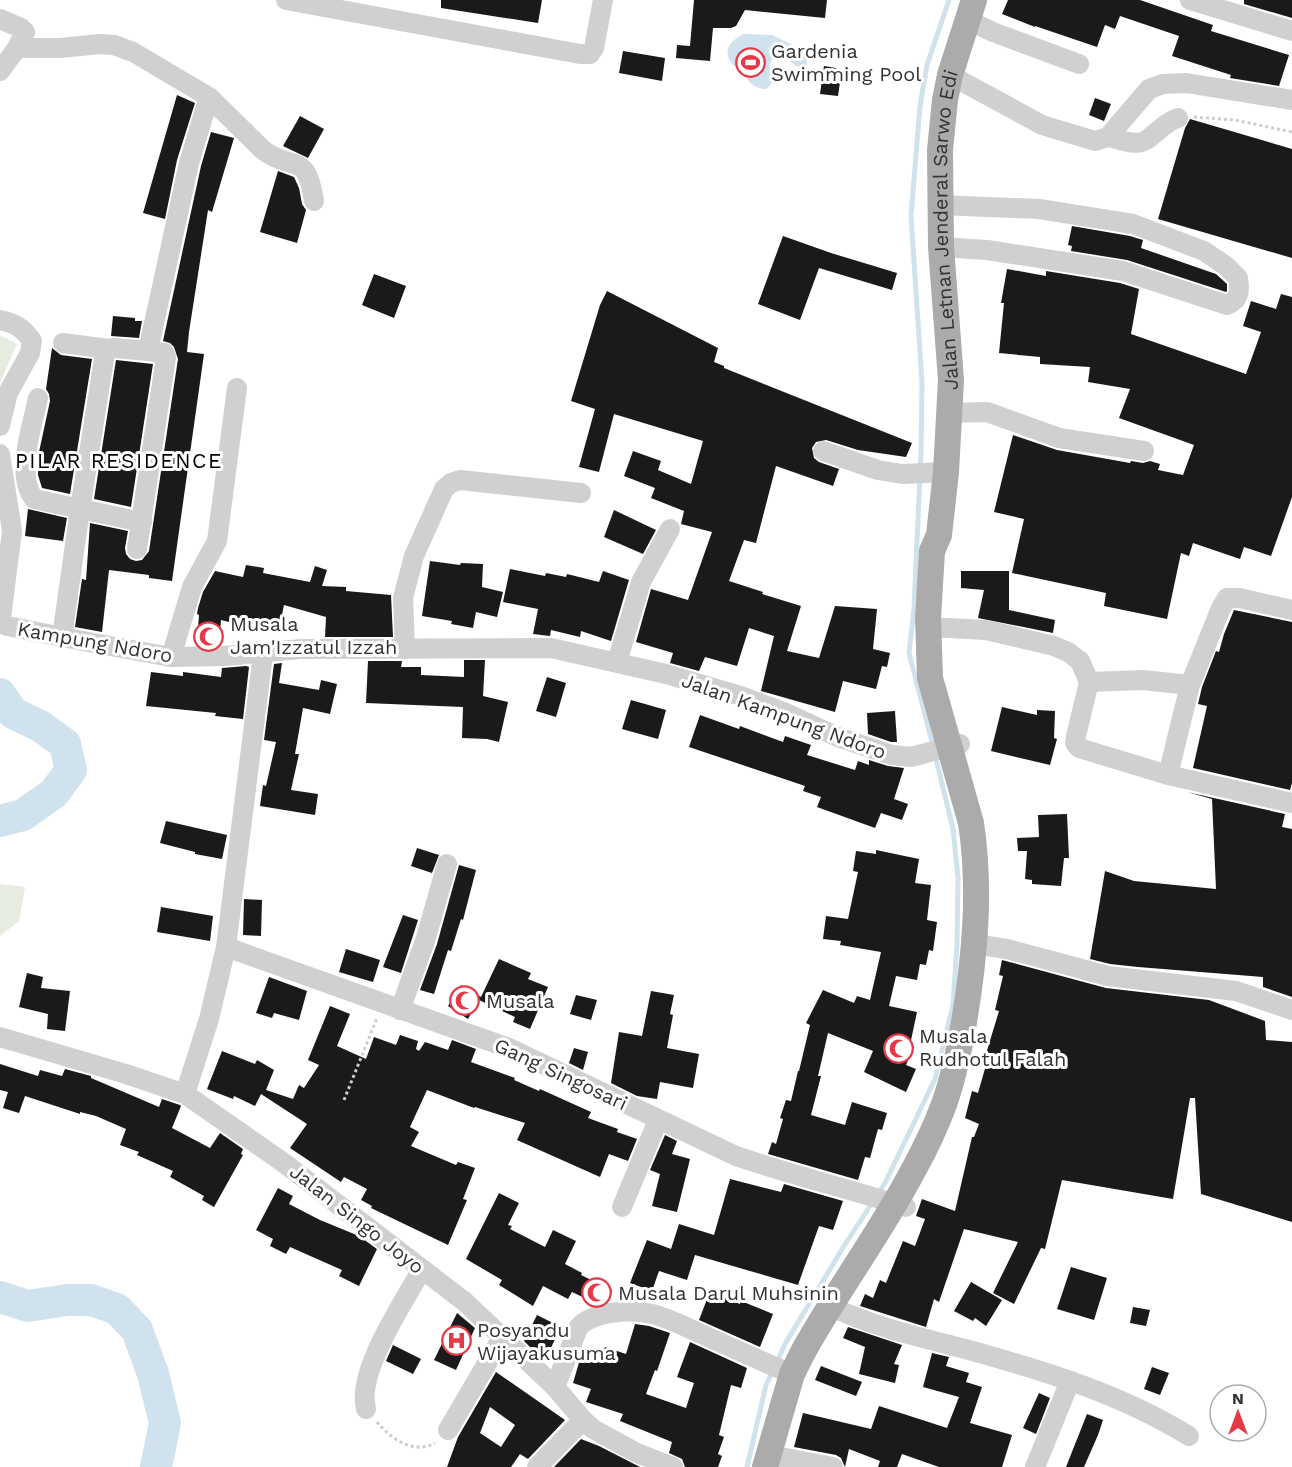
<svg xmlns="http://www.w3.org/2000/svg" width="1292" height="1467" font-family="'Work Sans',sans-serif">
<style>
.green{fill:#e6ecdf}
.water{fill:#cfe2ee}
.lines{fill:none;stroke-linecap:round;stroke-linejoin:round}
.stream{stroke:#cfe2ee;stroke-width:5}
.river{stroke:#cfe2ee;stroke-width:32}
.building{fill:#1a1a1a;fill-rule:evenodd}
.path{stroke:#cdcdcd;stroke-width:3;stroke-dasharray:3 3;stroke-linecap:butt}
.minor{stroke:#d0d0d0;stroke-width:20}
.major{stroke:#ababab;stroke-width:26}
.labels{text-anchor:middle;stroke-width:6;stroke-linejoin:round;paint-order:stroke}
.poi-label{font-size:20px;fill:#333;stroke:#fff;text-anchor:start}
.street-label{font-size:20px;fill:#333;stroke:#fff}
.neighbourhood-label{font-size:21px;letter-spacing:1.5px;fill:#000;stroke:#fff}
</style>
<rect width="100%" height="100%" fill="#fff"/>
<g class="green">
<path d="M0,335L17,344L0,383Z"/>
<path d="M0,884L25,887L19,921L0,936Z"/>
</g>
<path class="water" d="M743,34L772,35L805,51L807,54V65C792,69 797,64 786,58L773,59L769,65C775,76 776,79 767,89C757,89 753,86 746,78L752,69L750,66H734C721,52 729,42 743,34Z"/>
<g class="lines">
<g class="stream">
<path d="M933,746L909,653L914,608L921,454L922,382L911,216L920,106L927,65L949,0"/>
<path d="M777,1362L785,1344L844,1246L885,1183L935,1079L953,1005L957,944L958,878L953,829L935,755"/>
<path d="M747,1467L766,1385L773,1370"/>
</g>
<g class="river">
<path d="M0,694L13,713L40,726L65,744L71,770L54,793L23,815L0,821"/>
<path d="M0,1297L28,1306L67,1300H91L117,1309L137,1330L153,1374L165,1423L156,1467"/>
</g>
</g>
<g class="building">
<path d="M441,0H542L538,23L441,8Z"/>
<path d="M694,0H827L825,18L745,10L736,26L731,28H713L710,61L676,58L677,45L690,46Z"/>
<path d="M1008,0H1140L1213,25L1211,31L1289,55L1279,86L1230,78L1231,75L1172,56L1179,36L1120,16L1115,29L1105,25L1097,47L1035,26V27L1002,14Z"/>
<path d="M1244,0H1292V18L1244,4Z"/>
<path d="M623,51L665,58L662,81L619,73Z"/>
<path d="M824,66L842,69L838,96L820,94Z"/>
<path d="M177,95L195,103L177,160L165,219L143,213Z"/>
<path d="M1095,98L1111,104L1104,121L1089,115Z"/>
<path d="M300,116L324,129L308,158L283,146Z"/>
<path d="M1190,119L1292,149V258L1158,219L1185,128Z"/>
<path d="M211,132L234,138L212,212L208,210L189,332L187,352L204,354L172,581L149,578V575L109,570L102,632L75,627L82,579L86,580L90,523L128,531L125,548L126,554L130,559L136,561L142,560L149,551L178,359L174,347L170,343L163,341L201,166Z"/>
<path d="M278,171L294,177L299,188L302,204L306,210L297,243L260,232Z"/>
<path d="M1072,226L1130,236L1143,240L1141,248L1216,274L1227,284V291L1226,292L1127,260L1071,251L1072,246L1068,245Z"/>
<path d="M783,236L831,253L897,273L892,290L819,268L800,320L758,304Z"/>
<path d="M1007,269L1046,276V271L1120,283L1139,289L1131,334L1246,374L1261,332L1243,326L1251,301L1276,309L1281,294L1292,297V497L1271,556L1244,547L1240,559L1193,543L1189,556L1181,553L1167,619L1104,606L1106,593L1012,573L1024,519L994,512L1013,435L1057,450L1130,463L1131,461L1143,463L1150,461L1160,464L1158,470L1183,475L1194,445L1119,418L1130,389L1088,382L1090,367L1040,364V357L999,353L1004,303H1001Z"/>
<path d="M374,274L406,286L394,318L362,305Z"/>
<path d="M607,291L718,348L714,362L724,366V368L912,443L906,457L858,450L826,440L816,442L812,448L814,458L819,462L839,469L833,486L776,466L756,543L744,540L729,581L763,592L762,594L801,606L787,651L819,658L835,606L877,609L873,649L890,653L887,667L882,666L876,689L843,681L835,712L761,691L774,636L749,628L737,666L705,657L699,671L670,663L673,653L636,642L651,589L688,600L712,532L681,524L684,511L651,498L655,488L624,476L633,451L661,461L658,470L691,484L703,441L614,414L599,472L579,467L595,409L571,401L600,305Z"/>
<path d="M113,316L135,318V321H142L139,338L111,336Z"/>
<path d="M52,348L61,355L92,359L70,494L42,488L38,475L39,452L50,401L49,394L46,389Z"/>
<path d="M116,360L153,364L131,507L94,499Z"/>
<path d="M28,509L67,518L63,541L25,536Z"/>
<path d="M614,510L656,530L643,554L604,537Z"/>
<path d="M430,561L460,565L461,563L483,564L482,587L503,592L497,617L476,612L473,628L451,624L452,621L422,616Z"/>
<path d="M246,565L264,568L263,573L310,582L315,566L327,570L322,586L346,587V591L391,595L393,637H325L326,617L284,605L279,629L231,616L229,622L221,620L219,644L197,642L199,615L197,614L198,608L203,592L215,571L243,577Z"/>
<path d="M510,569L545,576L546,573L566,577L567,574L599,582L603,571L629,580L611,641L581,631L580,637L551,630L550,636L533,634L538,609L503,602Z"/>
<path d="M961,571H1009V610L1055,620L1053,633L978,618L984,590L961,588Z"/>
<path d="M1234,610L1292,622V783L1290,790L1193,768L1207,706L1198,704L1202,687L1216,651L1219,652L1224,634Z"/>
<path d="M464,660H485L483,696L508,702L499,742L487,739L462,738L463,707L366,703L368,661H402L401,667H421V675L464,677Z"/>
<path d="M282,663L279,683L319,690L321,680L337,684L330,714L303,708L295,754H299L291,790L318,794L315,815L260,806L263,785L266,786L276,742L264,740L274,664Z"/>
<path d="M246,666L249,667L243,719L215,716L216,713L146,706L151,672L183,676V672L221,677L222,668Z"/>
<path d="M547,677L566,683L556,717L536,711Z"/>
<path d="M631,700L666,710L658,739L622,729Z"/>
<path d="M1002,707L1037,715V710L1055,711L1054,738L1057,739L1050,765L991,751Z"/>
<path d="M895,711L897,742H891L868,734L867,713Z"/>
<path d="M700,715L739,729L740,726L783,742L785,736L811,745L807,755L855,770L858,761L869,765V760L888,766L904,768L894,799L908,804L902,820L881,813L875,828L817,807L821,797L803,791L805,786L689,747Z"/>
<path d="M1187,792L1285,814L1282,827L1292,829V997L1263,987V977L1138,967L1110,964L1090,959L1105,871L1134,881L1216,889L1212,799Z"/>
<path d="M1067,814L1069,858H1064L1061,886L1032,884V880L1025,879L1027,851H1018L1017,838L1039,837L1038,815Z"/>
<path d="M166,821L227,835L222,859L195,854V852L160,843Z"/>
<path d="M417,848L439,855L432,873L411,866Z"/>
<path d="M876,850L919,859L915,883L931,885L927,920L937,922L933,951L929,950L926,965L920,964L917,980L896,976L889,1006L917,1012L910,1045L914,1047L906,1065L916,1069L906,1092L864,1072L873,1051L828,1033L818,1076H821L811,1115L845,1125L852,1102L887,1113L882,1130L878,1129L870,1158L865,1157L858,1180L768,1154L772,1142L776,1144L783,1119L780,1118L786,1100L791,1101L798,1071H799L810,1025L806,1023L823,990L854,1003L857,996L870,1000L881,952L840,945L841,941L823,939L826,916L848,919L858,872L853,871L856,851L876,854Z"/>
<path d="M459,865L476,870L463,920L461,919L451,951L448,950L434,994L420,990L437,944Z"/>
<path d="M244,899L262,900L261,936L243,935Z"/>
<path d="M161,907L213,916L210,941L157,932Z"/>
<path d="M403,915L418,920L401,973L383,967Z"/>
<path d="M346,949L380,960L373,982L339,972Z"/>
<path d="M499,959L531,973L528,979L548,987L530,1029L513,1022L515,1017L479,1000L468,1019L448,1006L461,985L481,997Z"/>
<path d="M1002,960L1106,988L1209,1000L1265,1021L1266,1040L1292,1042V1222L1201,1194L1195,1098H1190L1173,1199L1062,1180L1045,1249L1041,1248L1014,1304L993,1293L1018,1242L964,1229L939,1302L934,1299L926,1327L860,1306L865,1294L873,1298L880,1280L886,1283L903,1241L915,1246L925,1219L916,1216L922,1199L955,1211L972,1137H974L979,1124L965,1118L972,1091L978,1093L988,1058L985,1057L999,1011L995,1010L1003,976L999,975Z"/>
<path d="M27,973L43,977L41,988L70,991L65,1031L47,1029L48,1014L19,1007Z"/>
<path d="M269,977L307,991L299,1020L274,1013L272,1018L256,1013Z"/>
<path d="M651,991L674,995L670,1014L673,1015L667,1048L699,1054L693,1088L660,1082L657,1099L637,1096L611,1083L619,1032L642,1036Z"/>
<path d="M576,995L597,1000L591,1020L570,1014Z"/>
<path d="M330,1006L350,1014L337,1046L366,1059L374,1037L396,1045L400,1035L418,1041L416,1049L419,1051L425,1042L448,1050L452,1040L476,1049L471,1062L515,1078L514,1080L539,1091L540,1089L591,1112L588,1118L618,1129L617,1132L637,1139L628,1161L609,1154L600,1177L517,1140L525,1123L475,1107L474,1108L427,1090L410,1127L419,1132L411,1146L456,1165L458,1162L475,1168L463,1199L467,1200L448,1245L371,1208L372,1206L361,1200L367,1189L344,1177L341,1182L290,1148L307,1124L261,1094L255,1106L234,1096L233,1099L207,1089L222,1051L255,1064L257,1060L274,1070L266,1090L293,1099L299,1085L304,1088L319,1065L308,1060Z"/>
<path d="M574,1048L588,1052L583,1070L569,1063Z"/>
<path d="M0,1064L38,1076L40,1070L62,1076L65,1069L91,1076V1078L159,1107L162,1099L180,1105L181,1106L172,1128L210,1148L220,1133L243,1149L241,1154L243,1155L214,1207L202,1200L204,1196L170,1177L173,1171L137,1155L139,1152L120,1145L126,1129L96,1116L80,1112V1114L25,1096L19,1113L3,1108L8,1092L0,1090Z"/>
<path d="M665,1135L677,1141L672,1154L690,1159L677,1212L652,1206L660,1174L650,1170Z"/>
<path d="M730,1179L781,1192L784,1184L843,1201L833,1230L819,1226L798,1285L695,1255L687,1280L659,1271L652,1291L630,1283L647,1240L671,1249L679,1224L714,1235Z"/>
<path d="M278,1188L293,1196L289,1204L320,1220L359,1236L377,1249L359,1286L339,1276L342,1270L290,1247L286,1254L270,1246L273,1239L256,1230Z"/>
<path d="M499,1193L519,1203L508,1225L512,1226L510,1229L545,1247L553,1230L576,1241L565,1264L582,1273L581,1275L612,1290L607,1302L597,1304L572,1292L568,1299L543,1286L533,1306L499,1285L502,1280L466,1259Z"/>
<path d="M1071,1267L1107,1278L1094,1320L1057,1309Z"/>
<path d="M971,1282L1002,1300L986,1326L975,1318L973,1321L954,1311Z"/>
<path d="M709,1294H714L740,1304L741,1301L773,1314L760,1347L699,1320Z"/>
<path d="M1133,1307L1150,1310L1146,1326L1130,1323Z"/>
<path d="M457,1313L475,1328L456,1370L434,1360Z"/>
<path d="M537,1315L561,1327L547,1356L532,1349L524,1341Z"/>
<path d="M635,1324L649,1326L670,1333L657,1371L655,1370L646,1394L686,1408L694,1383L677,1377L690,1342L747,1368L741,1388L731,1385L719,1435L724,1437L718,1454L722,1456L718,1467H685L682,1459L669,1453L672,1442L620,1421L623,1414L586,1402L591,1389L573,1383L583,1349L602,1355L605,1347L626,1354Z"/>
<path d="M848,1327L902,1345L894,1364L899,1365L895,1383L859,1374L865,1347L843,1338Z"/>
<path d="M393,1345L421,1359L413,1374L386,1361Z"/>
<path d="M932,1353L949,1357L946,1366L969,1373L966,1382L982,1387L970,1423L1012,1435L1002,1467H939L902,1454L897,1467H878L880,1461L849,1449L845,1467L841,1458L836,1455L794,1447L803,1413L871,1429L879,1406L947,1428L959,1397L923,1387Z"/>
<path d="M821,1366L862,1382L856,1396L815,1380Z"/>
<path d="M1152,1367L1169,1373L1160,1395L1144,1389Z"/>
<path d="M496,1372L565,1420L528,1459L520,1454L511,1467H447L458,1437ZM490,1407L515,1425L501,1447L480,1433Z"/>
<path d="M1039,1393L1050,1398L1036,1434L1023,1428Z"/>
<path d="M1087,1414L1103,1420L1098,1435L1084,1467H1066Z"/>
<path d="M581,1439L599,1446L640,1467H554Z"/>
</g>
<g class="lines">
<g class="path">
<path d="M1194,117L1235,120L1292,132"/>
<path d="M344,1100L377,1018"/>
<path d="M377,1422C391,1439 414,1455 435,1443"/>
</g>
<g class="minor">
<path d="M286,0L580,54H590L594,48L603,0"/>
<path d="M1190,0L1292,31"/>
<path d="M0,19L21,28L25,32L17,48L0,71"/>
<path d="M968,20L993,32L1079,64"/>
<path d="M17,48H60L100,44L114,45L133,52L209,97L263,150C293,173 306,149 314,201"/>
<path d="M950,75L1042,125L1095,141L1108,137L1149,89L1163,84L1186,83L1292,100"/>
<path d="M1108,137C1118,139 1132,145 1142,142C1151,140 1162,123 1178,118"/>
<path d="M939,205L1039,209L1133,224L1204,251L1226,266L1238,278C1240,290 1240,300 1227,305L1123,271L987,250L941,247"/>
<path d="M0,320C15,323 23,328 32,341L30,353L8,393L0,426"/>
<path d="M63,343L108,349"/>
<path d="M38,398C32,428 15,474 34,499L142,522"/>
<path d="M950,413L987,412L1059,438L1144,451"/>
<path d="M823,451L878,470L902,474L946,472"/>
<path d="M0,454L12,531L1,618L2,623L7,626L88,642L171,657L225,656L301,649L551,648L666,674L741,696L784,712L840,738L892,755L911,757L960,744"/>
<path d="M137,549L166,357L164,353L148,351L189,163L209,97"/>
<path d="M928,627L986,630L1054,646L1068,652L1080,661L1089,682L1076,736L1075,743L1079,748L1168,775L1292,803"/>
<path d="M62,637L80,509L105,353L108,349L115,348L148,351"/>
<path d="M405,649L403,598L414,556L444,489L451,483L460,480L581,493"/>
<path d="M171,657L192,587L217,541L237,388"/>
<path d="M617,662L641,582L670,529"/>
<path d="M1089,682L1143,680L1190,685L1168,775"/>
<path d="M1190,685L1221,608L1227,598H1239L1292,610"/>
<path d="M974,944L1007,949L1108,976L1236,991L1292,1010"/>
<path d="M226,947L509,1048L736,1156C792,1175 849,1189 906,1207"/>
<path d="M400,1010L425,941L447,864"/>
<path d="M0,1037L126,1074L185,1094L284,1163L465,1302L555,1387L583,1420L593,1429L637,1453L673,1467"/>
<path d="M185,1094L209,1019L226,947L263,654"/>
<path d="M622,1207L658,1120"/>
<path d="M830,1306C873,1327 923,1338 969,1350C1045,1371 1121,1394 1189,1436"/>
<path d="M555,1387L578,1328C592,1311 631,1309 652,1314C668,1318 684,1326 699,1333C730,1347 761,1361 792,1374"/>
<path d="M366,1409C356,1372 404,1302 422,1269"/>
<path d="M448,1430L503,1336"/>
<path d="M781,1457L833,1467"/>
<path d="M537,1467L583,1420"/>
<path d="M1035,1467L1070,1381"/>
</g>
<path class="major" id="s1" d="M765,1467L792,1374L803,1352C838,1289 881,1232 914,1169C925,1149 935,1128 943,1107C953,1080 959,1051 964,1022C975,956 981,889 971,823L930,678L928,618L932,551L939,535L946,472L951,380L941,247L940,150L945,100L950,75L974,0"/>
</g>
<defs>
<symbol id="stadium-ring" viewBox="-11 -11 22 22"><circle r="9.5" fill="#fff" stroke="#e63946" stroke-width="1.5"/><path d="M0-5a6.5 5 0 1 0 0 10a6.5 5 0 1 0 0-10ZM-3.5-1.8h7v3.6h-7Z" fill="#e63946"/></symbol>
<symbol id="mosque-ring" viewBox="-11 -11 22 22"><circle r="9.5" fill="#fff" stroke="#e63946" stroke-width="1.5"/><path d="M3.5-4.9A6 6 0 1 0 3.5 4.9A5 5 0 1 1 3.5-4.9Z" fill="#e63946"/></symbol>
<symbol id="hospital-ring" viewBox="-11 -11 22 22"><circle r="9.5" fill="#fff" stroke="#e63946" stroke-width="1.5"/><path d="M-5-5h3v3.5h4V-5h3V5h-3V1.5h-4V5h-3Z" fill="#e63946"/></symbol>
</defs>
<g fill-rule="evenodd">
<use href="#stadium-ring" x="734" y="46" width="33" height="33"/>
<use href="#mosque-ring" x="192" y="620" width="33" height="33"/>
<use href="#mosque-ring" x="448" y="984" width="33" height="33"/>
<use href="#mosque-ring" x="882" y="1032" width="33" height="33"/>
<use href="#mosque-ring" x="580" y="1276" width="33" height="33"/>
<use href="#hospital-ring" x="440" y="1324" width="33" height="33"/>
</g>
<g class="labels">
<g class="poi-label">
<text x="771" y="58">Gardenia<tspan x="771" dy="23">Swimming Pool</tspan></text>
<text x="230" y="631">Musala<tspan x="230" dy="23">Jam'Izzatul Izzah</tspan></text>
<text x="486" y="1008">Musala</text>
<text x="919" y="1043">Musala<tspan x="919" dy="23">Rudhotul Falah</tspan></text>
<text x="618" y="1300">Musala Darul Muhsinin</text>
<text x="477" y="1337">Posyandu<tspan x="477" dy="23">Wijayakusuma</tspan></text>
</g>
<g class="street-label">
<text dy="7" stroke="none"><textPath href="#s1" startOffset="1293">Jalan Letnan Jenderal Sarwo Edi</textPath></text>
<text transform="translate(95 642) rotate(10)" y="7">Kampung Ndoro</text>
<text transform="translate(784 716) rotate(20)" y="7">Jalan Kampung Ndoro</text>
<text transform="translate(561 1074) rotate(25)" y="7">Gang Singosari</text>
<text transform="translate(357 1219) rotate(38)" y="7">Jalan Singo Joyo</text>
</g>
<g class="neighbourhood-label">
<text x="119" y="468">PILAR RESIDENCE</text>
</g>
</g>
<g transform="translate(1238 1413)"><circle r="28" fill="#ffffff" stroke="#adadad" stroke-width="1.5"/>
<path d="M0-4.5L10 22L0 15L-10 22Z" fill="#e63946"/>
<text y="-9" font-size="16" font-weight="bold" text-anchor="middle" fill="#333333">N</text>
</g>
</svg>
